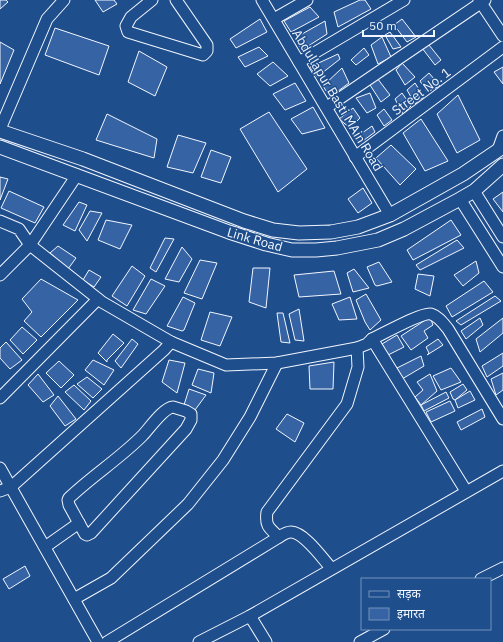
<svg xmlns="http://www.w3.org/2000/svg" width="503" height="642" font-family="'IBM Plex Sans','Noto Sans Devanagari',sans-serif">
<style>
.building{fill:#3563a3;stroke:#f2f6ff}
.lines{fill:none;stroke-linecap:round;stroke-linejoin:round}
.minor-casing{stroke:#f2f6ff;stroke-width:13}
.major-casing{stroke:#f2f6ff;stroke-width:15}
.minor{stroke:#1f4e8c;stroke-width:11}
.major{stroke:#1f4e8c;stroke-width:13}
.labels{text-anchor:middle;stroke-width:3;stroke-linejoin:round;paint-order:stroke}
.street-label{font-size:13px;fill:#f2f6ff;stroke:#1f4e8c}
</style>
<rect width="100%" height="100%" fill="#1f4e8c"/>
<g class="building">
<path d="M0,0H6L8,2L0,9Z"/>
<path d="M95,0H114L117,4L103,12Z"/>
<path d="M360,0H365L371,9L338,27L334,12Z"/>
<path d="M310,7L319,17L291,32L284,21Z"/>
<path d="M260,19L267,32L236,48L230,39Z"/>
<path d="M402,19L416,37L407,42L394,25Z"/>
<path d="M325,21L327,34L302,50L295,38Z"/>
<path d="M55,28L109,46L99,75L45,55Z"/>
<path d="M390,32L401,47L393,49L385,35Z"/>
<path d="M382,37L391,57L378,64L371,45Z"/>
<path d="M0,42L14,50L0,84Z"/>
<path d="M429,45L441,60L435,65L422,48Z"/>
<path d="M259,47L268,56L245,67L238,57Z"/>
<path d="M364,48L369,55L356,65L351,60Z"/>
<path d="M139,51L167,67L155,96L128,82Z"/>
<path d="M338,54L340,59L317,77L310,67Z"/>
<path d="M273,62L288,76L270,86L257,74Z"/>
<path d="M402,63L415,77L405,85L396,70Z"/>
<path d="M503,67V84L494,72Z"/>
<path d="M342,68L349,83L330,97L323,86Z"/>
<path d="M429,73L440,86L427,92L420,81Z"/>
<path d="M377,78L390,95L381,102L370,85Z"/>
<path d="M295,83L306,101L285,110L273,94Z"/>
<path d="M415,83L424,97L415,104L407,90Z"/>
<path d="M370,93L376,108L367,113L356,98Z"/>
<path d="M402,93L411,106L403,114L395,99Z"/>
<path d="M458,95L480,140L457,153L437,114Z"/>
<path d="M313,107L325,128L302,134L291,119Z"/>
<path d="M353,108L360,118L350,128L339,119Z"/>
<path d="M384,109L392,120L384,126L377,115Z"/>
<path d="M269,112L307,169L278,192L240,129Z"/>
<path d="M107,114L157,139L154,158L96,140Z"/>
<path d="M421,119L448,161L425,171L403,133Z"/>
<path d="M372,126L375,132L360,143L355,138Z"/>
<path d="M178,135L206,143L193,173L167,167Z"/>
<path d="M391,145L416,169L400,185L376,158Z"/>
<path d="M211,150L231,157L221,183L201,177Z"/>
<path d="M0,177L8,179L0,200Z"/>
<path d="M363,188L372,203L358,213L348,199Z"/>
<path d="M9,191L44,207L35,223L1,208Z"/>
<path d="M503,192V212L493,199Z"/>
<path d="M79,202L87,205L75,231L63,225Z"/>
<path d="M90,211L102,213L87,241L79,230Z"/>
<path d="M106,220L132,225L120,249L98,240Z"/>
<path d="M451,220L461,235L413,260L407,250Z"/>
<path d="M165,238L174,239L156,272L150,268Z"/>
<path d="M457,240L464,248L420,270L416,265Z"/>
<path d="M58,246L76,258L68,269L50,253Z"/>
<path d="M182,247L192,259L179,282L165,279Z"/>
<path d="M200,260L217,263L202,299L184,293Z"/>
<path d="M476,261L479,273L463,286L454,275Z"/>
<path d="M379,262L392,282L377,286L375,285L367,267Z"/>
<path d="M132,266L145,276L127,306L112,296Z"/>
<path d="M253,268H270L266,308L249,302Z"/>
<path d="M354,269L369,288L353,292L347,273Z"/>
<path d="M89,270L101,277L94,287L83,280Z"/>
<path d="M334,271L341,294L299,297L294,275Z"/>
<path d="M418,274L434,276L430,296L415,289Z"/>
<path d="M41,279L78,300L41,337L24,321L32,312L22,299Z"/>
<path d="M151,279L165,286L146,314L133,310Z"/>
<path d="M484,281L493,292L452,317L446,306Z"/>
<path d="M366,294L381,320L370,330L365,322L356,300Z"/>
<path d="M495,296L501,301L461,325L456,321Z"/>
<path d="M183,297L195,303L184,330L182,331L167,326Z"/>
<path d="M350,297L357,319L339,320L332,304Z"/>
<path d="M299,309L304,341L295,340L289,314Z"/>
<path d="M210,312L232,317L220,346L201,340Z"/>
<path d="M277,313H283L290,343L281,342Z"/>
<path d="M430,317L433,325L424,331L428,338L411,350L401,336Z"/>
<path d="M480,318L483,325L466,339L461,331Z"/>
<path d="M503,318V333L480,352L476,339Z"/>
<path d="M22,327L37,340L23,354L10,340Z"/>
<path d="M113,334L124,343L107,360V362L98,353Z"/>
<path d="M397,335L404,347L388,355L382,344Z"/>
<path d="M132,339L138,344L121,368L115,361Z"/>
<path d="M438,339L443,345L427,355L429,353L426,347Z"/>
<path d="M6,342L22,360L10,369L0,358V348Z"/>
<path d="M503,353V366L487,377L482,366Z"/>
<path d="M421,356L424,366L402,379L397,368Z"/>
<path d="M93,360L114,370L104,385L85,370Z"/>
<path d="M169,360L185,363L177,393L162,382Z"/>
<path d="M59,361L74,375L61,388L46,373Z"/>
<path d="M334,362L333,389H310L309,366Z"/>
<path d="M451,368L461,382L441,390L433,376Z"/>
<path d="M198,369L214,373L211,393L192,385Z"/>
<path d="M503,373V390L496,395L491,379Z"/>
<path d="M38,374L54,395L43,402L28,385Z"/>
<path d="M430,374L437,391L421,405L415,397L423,390L417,382Z"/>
<path d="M87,377L102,389L93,398L77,384Z"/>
<path d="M463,384L467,390L455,400L453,399L450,392Z"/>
<path d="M74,385L91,401L84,410L65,392Z"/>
<path d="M189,389L206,395L195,410L184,405Z"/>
<path d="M470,391L475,400L458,408L455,400Z"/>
<path d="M446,392L449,398L424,411L421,405Z"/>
<path d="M58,396L76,419L65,426L50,406Z"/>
<path d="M450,401L455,411L431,422L426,412Z"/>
<path d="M482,409L485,417L461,430L457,422Z"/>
<path d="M287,414L304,423L295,442L276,429Z"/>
<path d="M25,566L30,576L9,589L3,579Z"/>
</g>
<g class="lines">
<defs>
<g id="minor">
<path d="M152,0L131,17L126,26L128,32L203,55L207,51V45L176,0"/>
<path d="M262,0L390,215"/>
<path d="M479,0L503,36"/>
<path d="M274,19L307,0"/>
<path d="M299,62L404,0"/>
<path d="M327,107L485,0"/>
<path d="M0,129L47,19L64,0"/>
<path d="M498,150L503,136"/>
<path d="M355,157L503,47"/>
<path d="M474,191L503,237"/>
<path d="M460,199L503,267"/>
<path d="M0,221L19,229L30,245L102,302L171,342L226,365L277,363L357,348L367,344L372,339C383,334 422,312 431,314C438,316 443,323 448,329L503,419"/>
<path d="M0,275L30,245L77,175"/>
<path d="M372,339L466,491"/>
<path d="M0,398L98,299"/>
<path d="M173,407L186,411L191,414V420L186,429L91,533L87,535L85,534L69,505L68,500L69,498C92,476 119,459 142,436C149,429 163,408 173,407Z"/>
<path d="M0,468L98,642"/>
<path d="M0,491L11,487L164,350L171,342"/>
<path d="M45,547L79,523"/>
<path d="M331,568C323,559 304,532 291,532C287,532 282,535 279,537C269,528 265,526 267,512L347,404L358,367L357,348"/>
<path d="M481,579L503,568"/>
<path d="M74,599L111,578L188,504L223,460L250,417L277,363"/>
<path d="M250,616L266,642"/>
<path d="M107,642L279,537"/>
<path d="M199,642L250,616L503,471"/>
<path d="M360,642L384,629"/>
</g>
<g id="major">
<path d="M0,131L83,159L244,221L273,230L299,233L331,232L358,227L390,215L463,174L503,147"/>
<path d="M0,147L229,232L266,244L292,250H316L337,248L378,240L404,229L460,199L474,191L503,165"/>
</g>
</defs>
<use href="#minor" class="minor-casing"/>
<use href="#major" class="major-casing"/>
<use href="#minor" class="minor"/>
<use href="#major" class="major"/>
</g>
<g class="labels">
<g class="street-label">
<text transform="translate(421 91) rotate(-37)" y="5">Street No. 1</text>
<text transform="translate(338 100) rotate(59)" y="5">Abdullapur Basti MAin Road</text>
<text transform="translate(255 239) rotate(16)" y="5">Link Road</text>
</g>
</g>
<rect x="361" y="578" width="130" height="52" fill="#1f4e8c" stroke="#7391ba"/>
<rect x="369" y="591" width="20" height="6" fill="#1f4e8c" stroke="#7391ba"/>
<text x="397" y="598" font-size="12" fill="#f2f6ff">सड़क</text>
<rect x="369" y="608" width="20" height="12" fill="#3563a3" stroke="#7391ba"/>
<text x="397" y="618" font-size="12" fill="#f2f6ff">इमारत</text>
<path d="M363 30v6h71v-6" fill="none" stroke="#f2f6ff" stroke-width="2"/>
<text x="369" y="30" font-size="12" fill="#f2f6ff" stroke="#1f4e8c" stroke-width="3" paint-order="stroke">50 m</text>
</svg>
